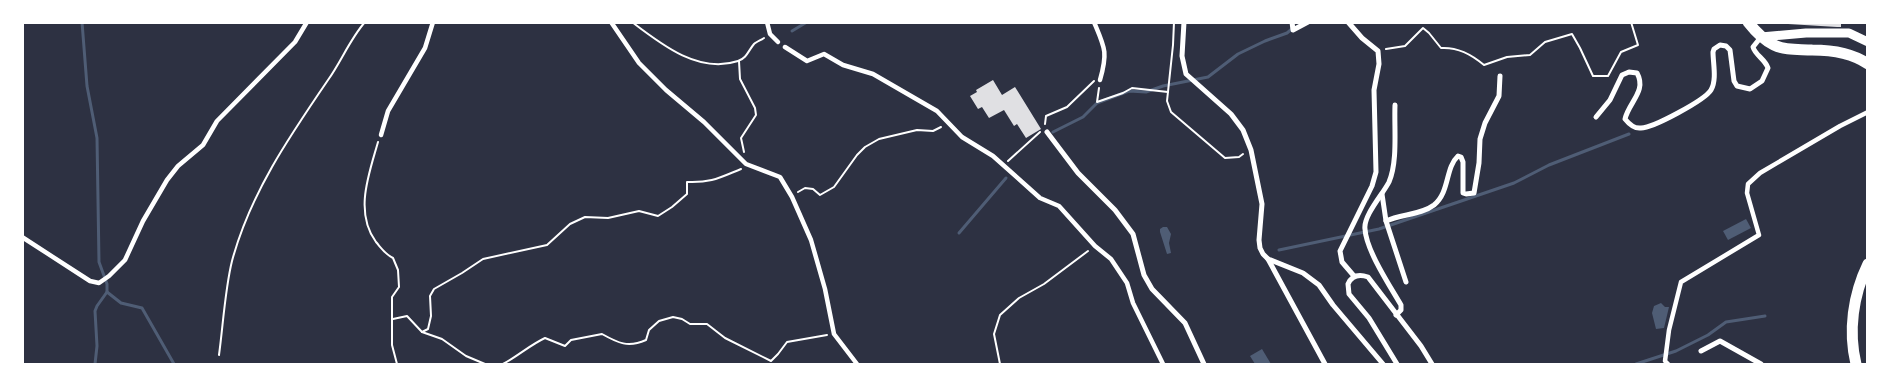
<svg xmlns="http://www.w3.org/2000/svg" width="1890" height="387" font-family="'Fira Sans Condensed',sans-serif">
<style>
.water{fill:#4f5d75}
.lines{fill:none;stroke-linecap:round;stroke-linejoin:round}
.stream{stroke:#4f5d75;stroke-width:3}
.building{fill:#e0e0e3}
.path{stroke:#fff;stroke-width:2}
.pedestrian{stroke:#fff;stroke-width:4.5}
.minor{stroke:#fff;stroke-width:5}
.tertiary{stroke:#fff;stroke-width:9}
.primary{stroke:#fff;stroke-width:11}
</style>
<rect width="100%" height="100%" fill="#2d3142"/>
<g class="water">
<path d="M1746,219L1751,228L1728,240L1723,231Z"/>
<path d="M1163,227H1167L1171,234L1169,243L1171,253L1167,254L1160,232V229Z"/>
<path d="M1661,303L1665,307H1669L1664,328L1656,329L1652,313L1654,306Z"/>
<path d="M1262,349L1271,364H1255L1250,356Z"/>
</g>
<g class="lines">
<g class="stream">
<path d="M82,22L87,86L97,138L99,262L107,284V292L97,306L95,311L97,346L95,364"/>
<path d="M792,31L807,22"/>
<path d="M1053,132L1083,117L1097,103L1129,91L1146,92L1163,86L1208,77L1238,54L1265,41L1287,33L1293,28"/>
<path d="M959,233L1006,178"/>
<path d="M1279,250L1379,229L1514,183L1549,165L1629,134"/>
<path d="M107,292L121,303L142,308L174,364"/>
<path d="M1636,364L1676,351L1708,335L1726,322L1765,316"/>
</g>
</g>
<g class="building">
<path d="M1788,22H1841V27H1837L1788,24Z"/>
<path d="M993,80L1002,95L1015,87L1041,129L1026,138L1017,124L1014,126L1004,110L989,118L982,107L978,109L970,96L977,92L976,90Z"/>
</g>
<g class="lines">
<g class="path">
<path d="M632,22C662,45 699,74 738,61C747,58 748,51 754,44C756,42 761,40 764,38"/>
<path d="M1174,22L1173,45L1167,101L1171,112L1225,158L1239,157L1243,154"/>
<path d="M1386,49L1405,46L1423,28L1429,33L1441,48C1458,47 1471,54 1484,65L1507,57L1530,55L1545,42L1572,34L1580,48L1593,76H1608L1621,52L1638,45L1631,22"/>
<path d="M739,61L740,79L755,108L756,115L741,138L744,152"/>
<path d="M1099,88L1097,102L1123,93L1132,88L1168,92"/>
<path d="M1045,124L1046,116L1067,107L1094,81"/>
<path d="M378,142C369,174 354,212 376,242C382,249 385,254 393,258L398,270L399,287L392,297V345L397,364"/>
<path d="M1008,161L1040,132"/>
<path d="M798,192L805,188L813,189L820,195L834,187L857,155L865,147L879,139L917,130L933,131L941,127"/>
<path d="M393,319L407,316L422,332L428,329L431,316L430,296L434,289L462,273L483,259L547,245L570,224L585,217L608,218L639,211L658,216L672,207L687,194V182C711,183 719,178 741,169"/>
<path d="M422,332L442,339L466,356L485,364"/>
<path d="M219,355C223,326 225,289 232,261C250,194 289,137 328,80C341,62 350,39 365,22"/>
<path d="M503,364C518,356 530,345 545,338L565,346L571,340L602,334C618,343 628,348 646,340L649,330L659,321L673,317L682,319L690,324H707L725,338L771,361L778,354L787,342L827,335"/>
<path d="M1000,364L994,334L1000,315L1019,298L1044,284L1088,251"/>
</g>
<g class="pedestrian">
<path d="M611,22L639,63L666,90L704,122L746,164L780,177L792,197L811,240L825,289L834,334L857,364"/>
<path d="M767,22L770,34L778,42"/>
<path d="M1094,22C1105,48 1108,52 1100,80"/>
<path d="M785,47L807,61L824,54L843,65L873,74L937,111L962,137L993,156L1040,198L1059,206L1095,246L1111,259L1127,283L1133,303L1163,364"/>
<path d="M381,135L388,111L425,48L433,22"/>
<path d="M22,237L90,281L99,283L109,276L125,260L143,221L167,180L178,166L203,145L217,121L295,42L307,22"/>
<path d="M1668,364L1665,361L1669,330L1681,282L1759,235L1747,193L1748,184L1760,173L1840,126L1868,112"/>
</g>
<g class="minor">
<path d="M1184,22L1182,56L1186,74L1231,114L1243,130L1251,150L1262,204L1259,240L1260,248L1263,254L1268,259L1303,273L1319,285L1333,305L1383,364"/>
<path d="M1292,22L1293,30L1308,22"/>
<path d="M1348,22L1362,38L1378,51L1379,64L1374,90L1376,172L1372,186L1340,251L1342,262L1354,276"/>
<path d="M1395,105C1394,128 1398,161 1389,182C1383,194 1363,216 1365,229C1366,250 1390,286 1401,305V310L1396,315"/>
<path d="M1596,117L1610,100L1622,75L1629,72L1637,73C1647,91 1629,102 1625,119C1629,124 1634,129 1641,128C1653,128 1705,100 1711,90C1717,80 1713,63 1713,52L1714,49L1720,45L1726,46L1730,50L1734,81L1737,86L1750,89L1762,81L1768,68C1765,59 1755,55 1753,47L1761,37"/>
<path d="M1047,132L1078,173L1115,210L1133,234L1144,275L1152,289L1185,323L1204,364"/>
<path d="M1382,194L1386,221L1406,282"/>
<path d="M1386,221C1401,214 1421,215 1434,205C1450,192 1445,168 1458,156L1461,157L1463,162V193L1466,194L1474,193L1479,163L1480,139L1485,123L1499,96L1500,76"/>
<path d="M1268,259L1325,364"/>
<path d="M1701,351L1720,341L1761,364"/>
<path d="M1397,364L1369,318L1349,294L1348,284C1352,275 1359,274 1368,277L1421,346L1432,364"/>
</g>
<path class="tertiary" d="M1761,37L1806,33H1849L1868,42"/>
<g class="primary">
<path d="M1748,22C1755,31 1764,40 1774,45C1786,51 1800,49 1812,50C1831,50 1852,53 1868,64"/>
<path d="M1856,364C1848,331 1853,295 1868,264"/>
</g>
</g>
<rect width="1890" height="387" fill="none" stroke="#ffffff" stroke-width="48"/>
</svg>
